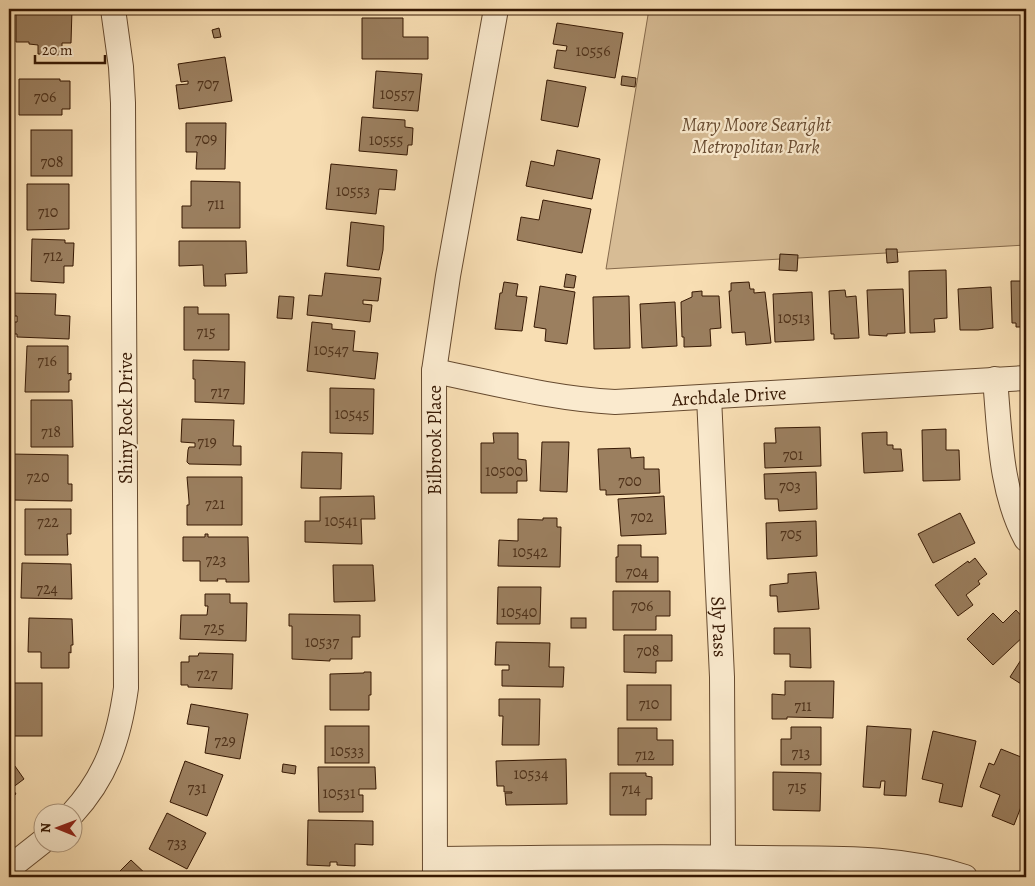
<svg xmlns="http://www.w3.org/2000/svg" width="1035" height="886" font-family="Alegreya,serif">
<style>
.green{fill:#d7bc95;stroke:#866a4c}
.building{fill:#9b7f5f;stroke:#361803}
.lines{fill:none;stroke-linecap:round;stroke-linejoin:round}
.street-casing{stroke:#664a2f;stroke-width:26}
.street{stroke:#faeace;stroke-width:24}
.labels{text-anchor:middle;stroke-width:4.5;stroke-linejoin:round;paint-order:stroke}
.number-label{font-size:16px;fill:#4f321a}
.park-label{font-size:19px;font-style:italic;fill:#66492f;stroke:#faeace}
.street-label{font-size:19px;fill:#361803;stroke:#faeace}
</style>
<rect width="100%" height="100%" fill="#f8deb3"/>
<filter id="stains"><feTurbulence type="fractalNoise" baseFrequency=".004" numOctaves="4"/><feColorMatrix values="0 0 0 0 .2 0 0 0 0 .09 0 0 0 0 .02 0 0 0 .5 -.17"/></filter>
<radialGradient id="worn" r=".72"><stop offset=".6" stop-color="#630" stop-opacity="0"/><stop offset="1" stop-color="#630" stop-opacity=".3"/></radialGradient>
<path class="green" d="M649,9H1026V245L606,269Z"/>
<g class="building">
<path d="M16,9H72L71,43H62V55L38,54V45L29,44V42H16Z"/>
<path d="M362,18H403V37H428V59H362Z"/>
<path d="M557,23L623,33L615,78L554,68L557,50L566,51L567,46L553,44Z"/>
<path d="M219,28L221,37L214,38L212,30Z"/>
<path d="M225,57L232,101L179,109L176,85L188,84V81L181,82L178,64Z"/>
<path d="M376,71L422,74L418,111L373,108Z"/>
<path d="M622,76L636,78L635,87L621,85Z"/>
<path d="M19,79H60V81H70V109H62V115H19Z"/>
<path d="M547,80L586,87L578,127L541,120Z"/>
<path d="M362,117L405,120V127L413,128L412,145H408L407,155L359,151Z"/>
<path d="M186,123H226L225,169H196L197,152H186Z"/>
<rect x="31" y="130" width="41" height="46"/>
<path d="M557,150L600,159L592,199L526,186L531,161L554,166Z"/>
<path d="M331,164L397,170L395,190L379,189L376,214L326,209Z"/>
<path d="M191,181L240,182V228H182V206H191Z"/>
<path d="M27,184H69V229L27,230Z"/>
<path d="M543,200L591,209L582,253L517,240L521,217L539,220Z"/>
<path d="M351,222L384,226L383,250L379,270L347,266Z"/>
<path d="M32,239L65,240V243H74L73,266H64V283L31,281Z"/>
<path d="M179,241H246L247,273L225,274L226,286H204L203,265L179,266Z"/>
<path d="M886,249H897L898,262L887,263Z"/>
<path d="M780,254L798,255L797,271L779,270Z"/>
<path d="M946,270L947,318L934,319L935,332L910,333L909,271Z"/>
<path d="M325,273L381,278L378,301L363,300V304L372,305L370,322L307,315L309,295L322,296Z"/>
<path d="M566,274L576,276L574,288L564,287Z"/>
<path d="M1011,281H1026V327H1016V323H1012Z"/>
<path d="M504,282L518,284L516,296L527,297L522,331L495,329L500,293H502Z"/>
<path d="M749,282L750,289H754V293L765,292L771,343L746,345L745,332L732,333L729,291H731V283Z"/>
<path d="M540,286L575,292L567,344L545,341L546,329L534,327Z"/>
<path d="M991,287L993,328L978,330H960L958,289Z"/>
<path d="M903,289L905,333L887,334V336L869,335L867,290Z"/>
<path d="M845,290L846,297L856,296L859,338L834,339V334H831L829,291Z"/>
<path d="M702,291V296H719L721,328L710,329L711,346L684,347V337H682L681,302L692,297V292Z"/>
<path d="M812,292L814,340L775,342L773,294Z"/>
<path d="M9,293L56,294L55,315L70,316L69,339L17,337V334H9V322H17V316H9Z"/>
<path d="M279,296L294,297L292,319L277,318Z"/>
<path d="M629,296L630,348L594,349L593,297Z"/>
<path d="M675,302L677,346L642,348L640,304Z"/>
<path d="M184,307H198V314H229V350H184Z"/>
<path d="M312,322L332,324V329L355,331L353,351L378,353L375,379L307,371Z"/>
<path d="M27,346H68V374L71,373V380H69V392H25Z"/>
<path d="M193,360L245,362L244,404L195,402V379H193Z"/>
<path d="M330,388L374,389L373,434L330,433Z"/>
<path d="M31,400H72L73,447H31Z"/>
<path d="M182,419L234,420L233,446H241V465L189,464L187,462L188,450L189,447H195V443L181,442Z"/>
<path d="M820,427L821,466L765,468L764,443H776L775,428Z"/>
<path d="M946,429V450H959L960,480L923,481L922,430Z"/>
<path d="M887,432V445H893V449H901L903,471L864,473L862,433Z"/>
<path d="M493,433H518V459L526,460L527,481H517V493H481V443H494Z"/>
<path d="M542,442H569L567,492L540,491Z"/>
<path d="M630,448L631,458L644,457V469H659L660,493L606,495V490H600L598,449Z"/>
<path d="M302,452L342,453L341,489L301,488Z"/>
<path d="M11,454L68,455V484H72V501L13,500V494H9V469H11Z"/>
<path d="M816,472L817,509L779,511L778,499H765L764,474Z"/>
<path d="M187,477H242V525H187V505H189V501Z"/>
<path d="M374,496L375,519H361L362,544L305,542V521H320V497Z"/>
<path d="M664,496L666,534L621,536L618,499Z"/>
<path d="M25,509H71V534H67L68,555H25Z"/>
<path d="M960,513L975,543L933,563L918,534Z"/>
<path d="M543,518H557V527H561L560,567L498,566L499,540L518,541V519L543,520Z"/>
<path d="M816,521L817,556L767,559L766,523Z"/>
<path d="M205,534H208V537H248L249,582H226V579H217L218,581H200V561H183V537H205Z"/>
<path d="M618,545H641V557H658V582H616V557H618Z"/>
<path d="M975,558L987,574L978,581L980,584L966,595L973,605L958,616L935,585L968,561L969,563Z"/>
<path d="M22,563L71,564L72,599L21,598Z"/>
<path d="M333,565H373L375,601L334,602Z"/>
<path d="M816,572L819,609L778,612L777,596H770V585L788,583V574Z"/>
<path d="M498,587H541L540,624H497Z"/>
<path d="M613,591H670V616H656V630H613Z"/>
<path d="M205,594H230V603H247L246,641L180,639L181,615H207L208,606H205Z"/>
<path d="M1016,610L1026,621V634L993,665L967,639L993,613L1003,623Z"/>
<path d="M289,614L360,615V637H352V659H330V661L292,659V626H289Z"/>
<path d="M29,618L72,619L73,645H71V653L69,652V668H41V652H28Z"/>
<rect x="571" y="618" width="15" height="10"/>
<path d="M774,628H810L811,668L790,667V654H774Z"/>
<path d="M624,635H672V661H656V673L624,672Z"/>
<path d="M496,642L550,643L549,667H564L563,687L502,686V670H509V665H495Z"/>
<path d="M1026,652V687L1010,677Z"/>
<path d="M199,653L233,654L232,689L188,687V685H181V662H189V656H198Z"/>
<path d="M364,672H371V695H369V710H330V674L364,673Z"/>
<path d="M785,681H834L833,718L787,717V719H772V694L785,695Z"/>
<rect x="9" y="683" width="33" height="53"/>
<rect x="627" y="685" width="44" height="35"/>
<path d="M499,699H540L539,745H502L503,716H499Z"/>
<path d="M191,704L248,714L240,759L205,753L209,727L187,724Z"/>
<rect x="325" y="726" width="44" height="37"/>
<path d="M867,726L911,729L906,796L884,795L885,781H881L880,788L863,787Z"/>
<path d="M791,727H821V765H781V739H791Z"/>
<path d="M618,728H657V740H673V765H618Z"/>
<path d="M933,731L976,741L962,807L939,802L943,784L922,779Z"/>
<path d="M1001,749L1026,759V794L1014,825L992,816L1000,795L980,787L989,763L994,765Z"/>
<path d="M10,759L24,779L12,788L16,794L9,799Z"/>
<path d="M566,759L567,804L506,805L505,793H512V792H504V786H497L496,761Z"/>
<path d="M185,761L223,775L207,816L170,802Z"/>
<path d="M283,764L296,766L295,774L282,772Z"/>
<path d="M318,767H375L376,789H359V795H363V812H319Z"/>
<path d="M773,772L821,773L820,811L773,810Z"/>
<path d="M610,773H646V776L652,777V799H646V815H610Z"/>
<path d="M167,813L206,833L187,869L149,849Z"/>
<path d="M308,820L373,821V845L355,844V866L337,865V862H330V866L307,865Z"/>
<path d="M131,860L149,877H114Z"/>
<path d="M323,875L365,877H323Z"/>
</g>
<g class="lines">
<defs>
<g id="street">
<path id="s1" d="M434,371C494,383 554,399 615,402L1026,378"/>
<path d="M995,379C1000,434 1000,490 1026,539"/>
<path id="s2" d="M709,397L722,677L723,857"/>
<path d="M72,814C107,776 119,738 126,688L123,103L121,67L113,9"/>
<path d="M435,859C543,858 650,856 758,858C827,859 898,855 965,877"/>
<path d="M9,868L42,842"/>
<path d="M435,877L434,371L448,276L496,9"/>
</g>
</defs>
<use href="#street" class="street-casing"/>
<use href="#street" class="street"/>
</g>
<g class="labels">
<g class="number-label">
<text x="593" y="56">10556</text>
<text x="208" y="89">707</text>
<text x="397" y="99">10557</text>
<text x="45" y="102">706</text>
<text x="206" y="144">709</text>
<text x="386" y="145">10555</text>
<text x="52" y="167">708</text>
<text x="353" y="196">10553</text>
<text x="216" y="209">711</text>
<text x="48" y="217">710</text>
<text x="53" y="261">712</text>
<text x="794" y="323">10513</text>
<text x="206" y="337">715</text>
<text x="331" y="355">10547</text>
<text x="47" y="366">716</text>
<text x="220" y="397">717</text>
<text x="352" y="419">10545</text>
<text x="51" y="437">718</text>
<text x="207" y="447">719</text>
<text x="793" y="460">701</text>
<text x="504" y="476">10500</text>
<text x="38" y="482">720</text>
<text x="630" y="486">700</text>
<text x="790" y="491">703</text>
<text x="215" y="509">721</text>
<text x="642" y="522">702</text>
<text x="341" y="526">10541</text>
<text x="48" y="527">722</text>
<text x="791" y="539">705</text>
<text x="530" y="557">10542</text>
<text x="216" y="565">723</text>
<text x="637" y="577">704</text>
<text x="47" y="594">724</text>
<text x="642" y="611">706</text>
<text x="519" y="617">10540</text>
<text x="214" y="633">725</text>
<text x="322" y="647">10537</text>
<text x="648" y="656">708</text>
<text x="207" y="679">727</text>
<text x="649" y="709">710</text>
<text x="803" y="711">711</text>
<text x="225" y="746">729</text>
<text x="347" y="756">10533</text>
<text x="801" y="758">713</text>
<text x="645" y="760">712</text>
<text x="531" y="779">10534</text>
<text x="797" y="792">715</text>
<text x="197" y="793">731</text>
<text x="631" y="794">714</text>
<text x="339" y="798">10531</text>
<text x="177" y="848">733</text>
</g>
<g class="park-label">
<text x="756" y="131">Mary Moore Searight<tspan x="756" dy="22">Metropolitan Park</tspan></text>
</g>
<g class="street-label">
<text dy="7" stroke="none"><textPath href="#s1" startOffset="298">Archdale Drive</textPath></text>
<text transform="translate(125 418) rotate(-90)" y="7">Shiny Rock Drive</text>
<text transform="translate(434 440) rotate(-90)" y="7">Bilbrook Place</text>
<text dy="7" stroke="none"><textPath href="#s2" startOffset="230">Sly Pass</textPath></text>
</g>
</g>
<rect width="1035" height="886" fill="none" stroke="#f8deb3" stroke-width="30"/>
<rect x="10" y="10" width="1015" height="866" fill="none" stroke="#361803" stroke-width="2.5"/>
<rect x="15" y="15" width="1005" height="856" fill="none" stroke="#361803"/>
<g transform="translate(58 828) rotate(271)"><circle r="24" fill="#faeace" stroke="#ac967d"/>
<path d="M0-4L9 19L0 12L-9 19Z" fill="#8f2418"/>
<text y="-8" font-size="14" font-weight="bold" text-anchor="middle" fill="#361803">N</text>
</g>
<path d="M35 55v8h70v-8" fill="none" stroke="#361803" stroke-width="2.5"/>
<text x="42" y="55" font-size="15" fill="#361803" stroke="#faeace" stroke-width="4" paint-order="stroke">20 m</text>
<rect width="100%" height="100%" filter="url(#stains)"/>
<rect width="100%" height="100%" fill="url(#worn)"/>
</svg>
